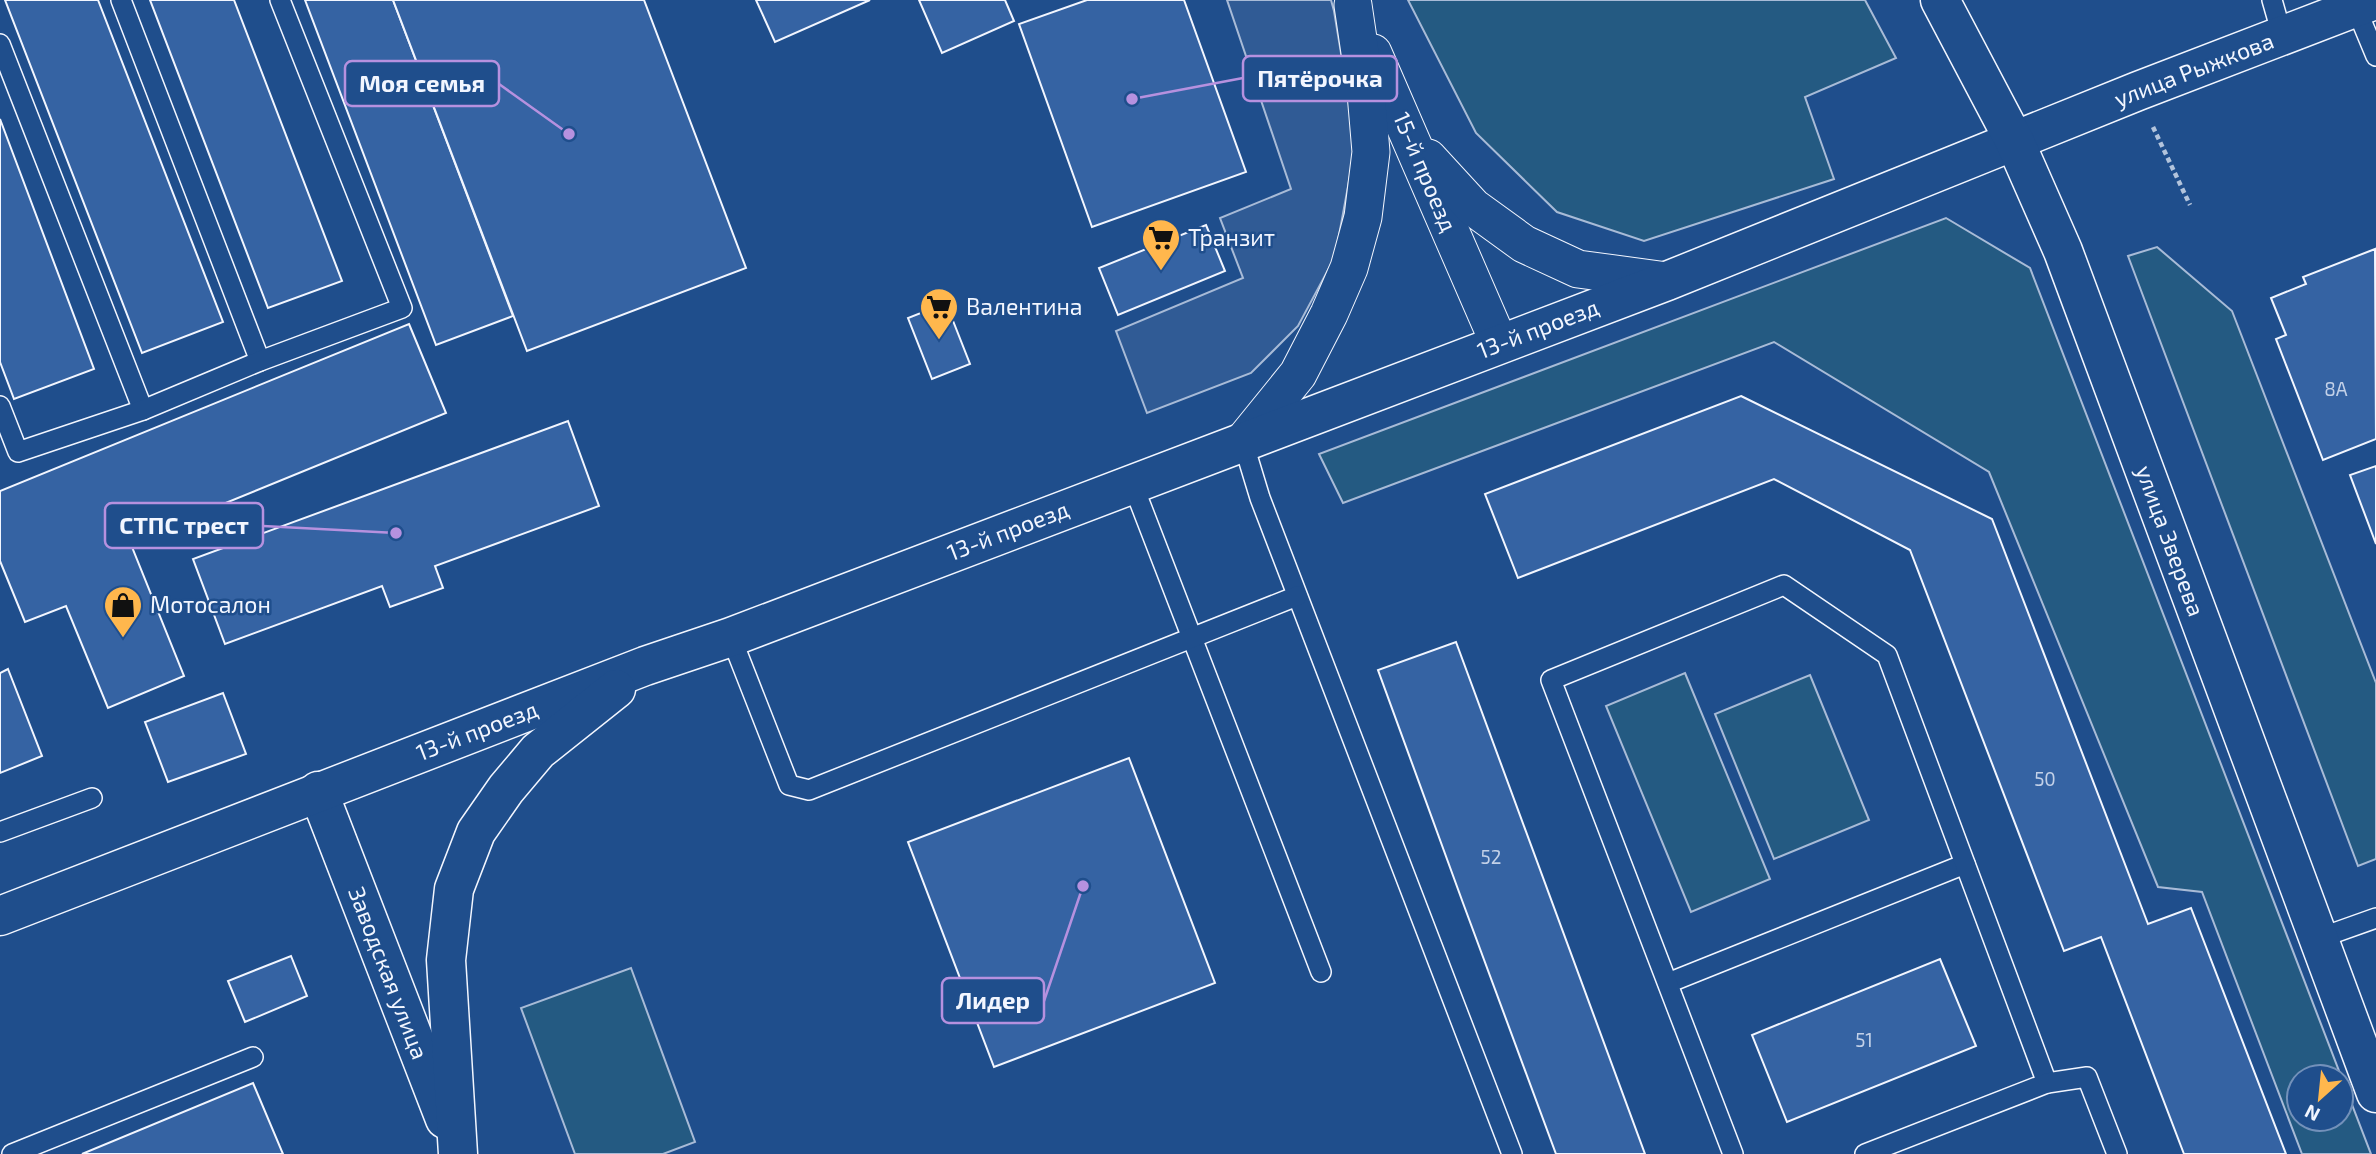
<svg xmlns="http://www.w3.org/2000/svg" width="2376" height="1154" font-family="'Exo 2',sans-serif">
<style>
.green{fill:#245a82;stroke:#a8bbd7;stroke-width:2;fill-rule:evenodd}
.parking{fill:#305b95;stroke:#a8bbd7;stroke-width:2}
.building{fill:#3563a3;stroke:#f2f6ff;stroke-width:2}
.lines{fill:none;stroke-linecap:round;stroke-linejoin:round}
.service-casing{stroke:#f2f6ff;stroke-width:22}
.minor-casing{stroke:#f2f6ff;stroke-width:39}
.tertiary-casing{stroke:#f2f6ff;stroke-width:41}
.secondary-casing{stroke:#f2f6ff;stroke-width:41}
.path{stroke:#b3c4dc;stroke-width:4.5;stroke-dasharray:5 3.5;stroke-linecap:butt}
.service{stroke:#1f4e8c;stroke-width:19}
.minor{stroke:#1f4e8c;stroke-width:37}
.tertiary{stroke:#1f4e8c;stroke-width:38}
.secondary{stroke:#1f4e8c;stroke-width:38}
.labels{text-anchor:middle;stroke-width:5;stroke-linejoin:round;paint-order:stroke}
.number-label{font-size:19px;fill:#c3d1e8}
.street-label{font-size:23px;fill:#f2f6ff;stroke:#1f4e8c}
.poi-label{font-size:23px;fill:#f2f6ff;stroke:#1f4e8c;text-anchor:start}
.leader{fill:none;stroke:#b691df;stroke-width:2.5}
.callout-dot{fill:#b691df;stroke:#1f4e8c;stroke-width:2.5}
.callout{fill:#1f4e8c;stroke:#b691df;stroke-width:2.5}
.callout-label{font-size:24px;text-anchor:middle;font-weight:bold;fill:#f2f6ff}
</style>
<rect width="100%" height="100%" fill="#1f4e8c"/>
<g class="green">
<path d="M1408,0H1865L1896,58L1805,97L1834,179L1644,241L1557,212L1476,133Z"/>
<path d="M1946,218L2030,268L2371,1154H2302L2202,892L2158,887L1989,472L1774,342L1343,503L1319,454ZM2299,1077H2341V1119H2299Z"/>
<path d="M2157,247L2232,311L2376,683V859L2358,866L2128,256Z"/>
<path d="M1685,673L1770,879L1691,912L1606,706Z"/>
<path d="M1810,675L1869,820L1774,859L1715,714Z"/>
<path d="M631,968L695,1142L663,1154H575L521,1008Z"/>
</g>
<path class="parking" d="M1227,0H1331L1334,11L1356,143L1335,257L1298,326L1251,373L1147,413L1116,331L1243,278L1220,218L1291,189Z"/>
<g class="building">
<path d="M5,0H98L223,322L142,353Z"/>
<path d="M150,0H234L342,281L268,308Z"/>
<path d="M305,0H393L513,316L436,345Z"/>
<path d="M393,0H644L746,268L527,351Z"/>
<path d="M756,0H870L775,42Z"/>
<path d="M919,0H1005L1014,21L942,53Z"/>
<path d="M1087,0H1184L1246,172L1092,227L1019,24Z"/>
<path d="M0,119L94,369L14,399L0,362Z"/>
<path d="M1206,225L1225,271L1118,315L1099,268Z"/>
<path d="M2375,249L2376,439L2323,460L2276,339L2286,335L2271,298L2306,284L2303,277Z"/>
<path d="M946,303L970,364L932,379L908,318Z"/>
<path d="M409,324L446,413L130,542L184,676L108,708L66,606L25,622L0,561V491Z"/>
<path d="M1741,396L1992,519L2148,924L2191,908L2286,1154H2184L2101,937L2064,951L1910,550L1774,479L1518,578L1485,494Z"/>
<path d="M568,421L599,506L435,566L443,588L390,607L382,586L225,644L193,559Z"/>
<path d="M2376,466V544L2350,475Z"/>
<path d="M1456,642L1645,1154H1556L1463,903L1378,670Z"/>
<path d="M8,669L42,756L0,773V673Z"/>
<path d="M223,693L246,754L168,782L145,722Z"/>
<path d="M1129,758L1215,983L994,1067L908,842Z"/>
<path d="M291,956L307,996L245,1022L228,981Z"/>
<path d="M1940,959L1976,1046L1787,1122L1752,1035Z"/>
<path d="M253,1083L283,1154H82Z"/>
</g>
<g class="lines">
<defs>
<g id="service">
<path d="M121,0L260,361"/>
<path d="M2272,0L2282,35"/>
<path d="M2356,8L2376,56"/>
<path d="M0,44L143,410"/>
<path d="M0,406L18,452L143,410L260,361L402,308L280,0"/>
<path d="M1243,442L1260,498L1512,1154"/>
<path d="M1133,485L1321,972"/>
<path d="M731,637L789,785L809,790L1297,596"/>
<path d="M0,832L92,798"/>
<path d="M2317,939L2376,918"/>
<path d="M1668,983L1965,864"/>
<path d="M12,1154L253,1057"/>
<path d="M1733,1154L1551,680L1784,585L1887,655L2047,1083"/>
<path d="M1865,1154L2047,1083L2087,1077L2117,1154"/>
</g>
<g id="minor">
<path d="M1373,53L1499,343"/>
<path d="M1428,158L1473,207L1524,244L1578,269L1667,281"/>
<path d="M1243,442L1298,374L1329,314L1349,268L1363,217L1371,152L1366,93L1353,5"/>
</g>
<g id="tertiary">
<path d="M318,791L445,1119"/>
<path d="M0,916L645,666L731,637L1667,281L2138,91L2375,0"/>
<path d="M458,1154L446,960L454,889L476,832L506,789L538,751L616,689"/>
</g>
<path id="secondary" d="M1940,0L2015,142L2063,251L2376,1093"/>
</defs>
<use href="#service" class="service-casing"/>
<use href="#minor" class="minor-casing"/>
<use href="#tertiary" class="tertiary-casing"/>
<use href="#secondary" class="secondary-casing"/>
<path class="path" d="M2153,127L2190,205"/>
<use href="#service" class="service"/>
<use href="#minor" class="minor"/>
<use href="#tertiary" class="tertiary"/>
<use href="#secondary" class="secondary"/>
</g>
<defs>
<symbol id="supermarket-pin" viewBox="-11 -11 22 30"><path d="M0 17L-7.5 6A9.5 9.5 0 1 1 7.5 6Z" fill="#ffb74d" stroke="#1f4e8c"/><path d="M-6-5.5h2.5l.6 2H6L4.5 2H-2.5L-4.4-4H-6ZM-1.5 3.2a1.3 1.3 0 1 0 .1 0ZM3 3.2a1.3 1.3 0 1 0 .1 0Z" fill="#111"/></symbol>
<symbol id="shop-pin" viewBox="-11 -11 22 30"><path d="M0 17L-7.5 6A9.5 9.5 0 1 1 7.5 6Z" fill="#ffb74d" stroke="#1f4e8c"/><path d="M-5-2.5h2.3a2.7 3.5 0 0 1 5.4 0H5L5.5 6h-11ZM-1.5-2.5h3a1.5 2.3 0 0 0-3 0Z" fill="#111"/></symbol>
</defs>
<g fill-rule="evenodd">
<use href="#supermarket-pin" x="1139" y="216" width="44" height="60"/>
<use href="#supermarket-pin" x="917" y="285" width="44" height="60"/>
<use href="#shop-pin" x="101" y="583" width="44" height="60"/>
</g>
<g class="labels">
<g class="number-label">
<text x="2336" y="396">8А</text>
<text x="2045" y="786">50</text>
<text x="1491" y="864">52</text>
<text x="1864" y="1047">51</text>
</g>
<g class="street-label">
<text transform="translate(2194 70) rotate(-21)" y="8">улица Рыжкова</text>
<text transform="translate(1425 172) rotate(67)" y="8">15-й проезд</text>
<text transform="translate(1538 329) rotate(-21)" y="8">13-й проезд</text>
<text transform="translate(1008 531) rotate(-21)" y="8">13-й проезд</text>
<text transform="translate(2170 541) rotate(70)" y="8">улица Зверева</text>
<text transform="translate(477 731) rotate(-21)" y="8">13-й проезд</text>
<text transform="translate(388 973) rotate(69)" y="8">Заводская улица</text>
</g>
<g class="poi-label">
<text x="1188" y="246">Транзит</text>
<text x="966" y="315">Валентина</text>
<text x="150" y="613">Мотосалон</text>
</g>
</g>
<path class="leader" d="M1132 99L1243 78M569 134L499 84M396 533L263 526M1083 886L1044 1001"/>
<g class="callout-dot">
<circle cx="1132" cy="99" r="7"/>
<circle cx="569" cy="134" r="7"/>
<circle cx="396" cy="533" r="7"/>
<circle cx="1083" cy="886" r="7"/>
</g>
<g class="callout">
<rect x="1243" y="56" width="154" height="45" rx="7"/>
<rect x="345" y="61" width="154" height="45" rx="7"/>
<rect x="105" y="503" width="158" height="45" rx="7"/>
<rect x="942" y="978" width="102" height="45" rx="7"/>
</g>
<g class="callout-label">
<text x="1320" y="87">Пятёрочка</text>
<text x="422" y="92">Моя семья</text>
<text x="184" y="534">СТПС трест</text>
<text x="993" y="1009">Лидер</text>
</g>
<g transform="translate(2320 1098) rotate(207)"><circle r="33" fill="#1f4e8c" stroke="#7391ba" stroke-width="2"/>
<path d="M0-5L12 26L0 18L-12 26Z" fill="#ffb74d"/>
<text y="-10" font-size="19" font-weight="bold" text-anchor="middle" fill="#f2f6ff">N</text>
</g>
</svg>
